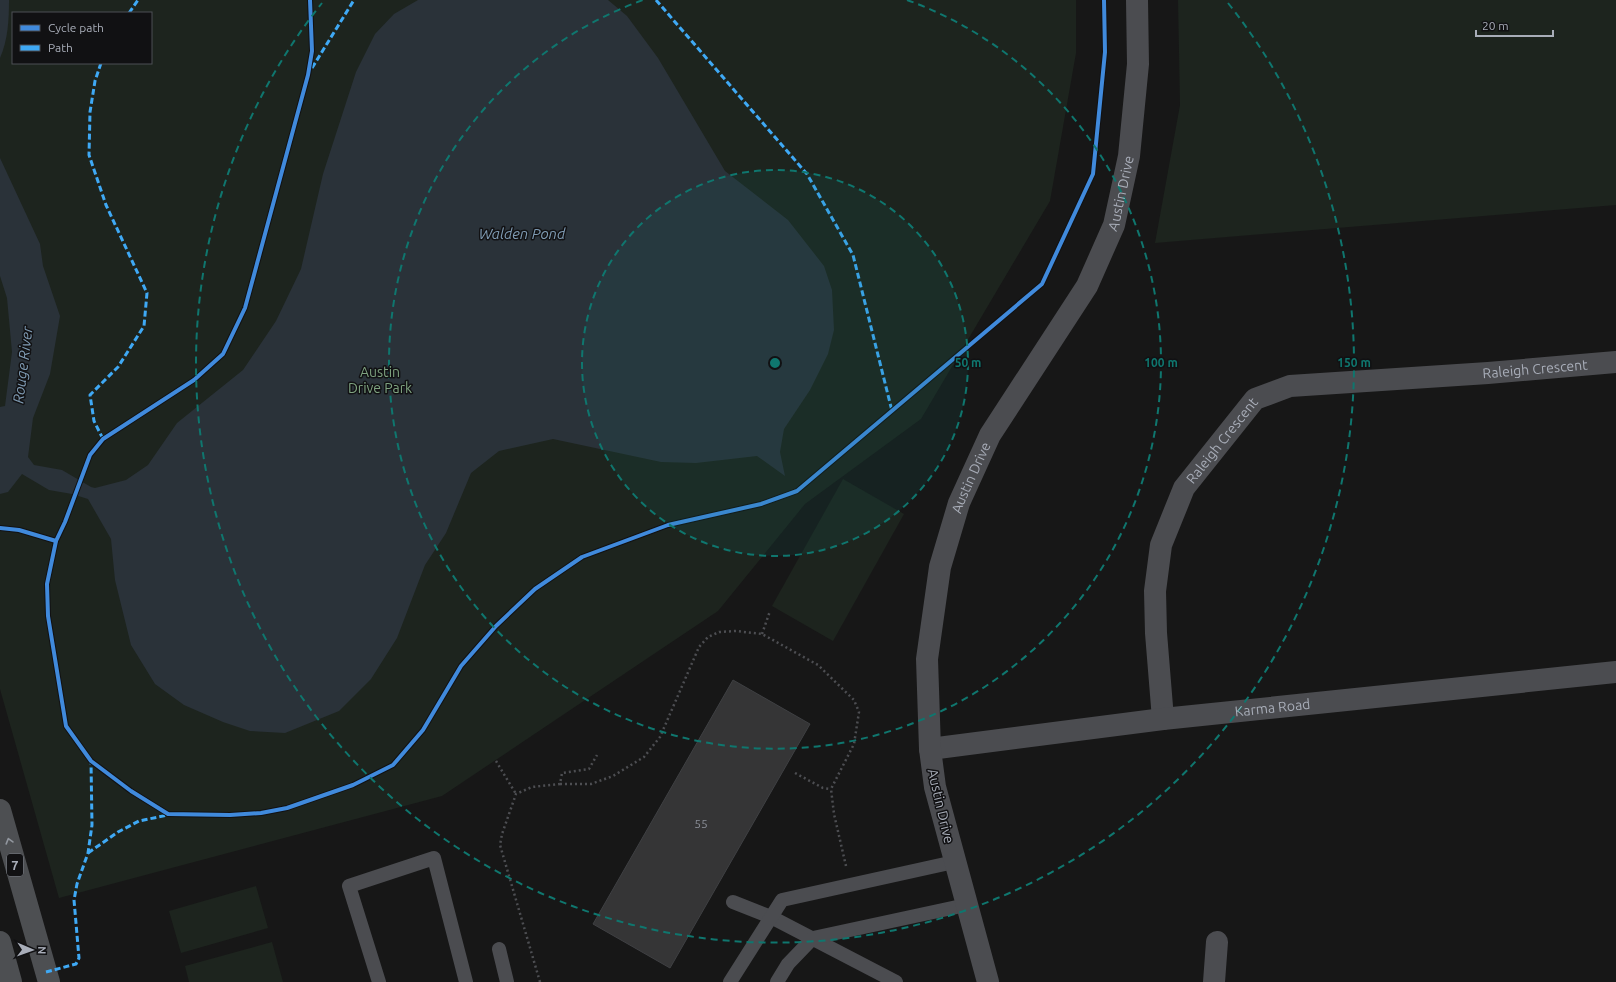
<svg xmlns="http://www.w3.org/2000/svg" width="1616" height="982" font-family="Ubuntu,sans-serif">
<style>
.green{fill:#1d241e;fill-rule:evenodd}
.water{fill:#2a3239}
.building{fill:#353536;stroke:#3f4043}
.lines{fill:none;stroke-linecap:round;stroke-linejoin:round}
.path{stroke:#4d4e52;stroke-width:2.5;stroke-dasharray:2 3;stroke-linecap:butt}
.service{stroke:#4b4c50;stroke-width:14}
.minor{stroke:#4b4c50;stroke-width:22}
.primary{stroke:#4d4f52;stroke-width:22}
.quiet{stroke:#3fa9f5;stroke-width:3;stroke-dasharray:6 3;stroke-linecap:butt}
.cycleway-casing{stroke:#111113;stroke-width:6}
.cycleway{stroke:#408adc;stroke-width:4}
.oneway{stroke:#91969e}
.ring{fill:none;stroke:#0f766e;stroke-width:2;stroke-dasharray:7 5}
.labels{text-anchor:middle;stroke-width:3;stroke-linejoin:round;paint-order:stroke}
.number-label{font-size:12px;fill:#8b8f98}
.shield{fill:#111113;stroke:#7b7e86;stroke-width:1}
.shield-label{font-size:13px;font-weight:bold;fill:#a8adb8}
.street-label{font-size:14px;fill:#a8adb8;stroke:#111113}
.park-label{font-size:14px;fill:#7fa381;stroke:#111113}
.water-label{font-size:15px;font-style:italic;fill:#7f9bb3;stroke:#111113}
.centre{fill:#0f766e;stroke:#111113;stroke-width:2}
.ring-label{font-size:12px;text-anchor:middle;font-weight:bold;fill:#0f766e;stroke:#111113;stroke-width:3;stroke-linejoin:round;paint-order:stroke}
</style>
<rect width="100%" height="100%" fill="#171717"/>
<g class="green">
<path d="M0,0H1076V53L1050,201L921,419L805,504L718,611L442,796L59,898L0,689ZM13,13H151V63H13Z"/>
<path d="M1178,0H1616V205L1155,243L1180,105Z"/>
<path d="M843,479L904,514L833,641L772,606Z"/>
<path d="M256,886L268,928L181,953L169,911Z"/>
<path d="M272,942L283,982H189L185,966Z"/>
</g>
<g class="water">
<path d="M0,0H9C9,19 8,40 0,58Z"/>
<path d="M418,0H608L627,16L658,58L725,171L788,220L824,266L832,290L834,330L828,354L810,390L784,429L780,452L785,476L757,456L696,463L661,462L553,439L499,451L471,473L446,533L425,565L397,638L371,679L339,711L285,733L250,731L223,722L184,705L155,684L131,645L115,580L111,539L88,499L72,494L49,490L22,474L8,492L0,494V407L5,406L12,352L7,298L0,276V158L40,244L43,266L60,316L50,374L33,418L28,457L34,465L62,470L91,487L95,488L126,480L148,465L177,423L243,370L276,321L301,269L323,174L356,72L375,34L394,14Z"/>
</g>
<path class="building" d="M733,680L810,724L670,968L593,924Z"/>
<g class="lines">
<g class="path">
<path d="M762,634L770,611"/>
<path d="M496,761L516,794"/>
<path d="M795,773L823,788L831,789"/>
<path d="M560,784H591L613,776L644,757L660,737L699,647L708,637L719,632L736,631L762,634L818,665L854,700L859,712L854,744L831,789L834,814L846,866"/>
<path d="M540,982L500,845L502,834L516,794L532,787L560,784L562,773L589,769L597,755"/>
</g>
<g class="service">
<path d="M733,902L771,917L896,982"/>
<path d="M499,949L507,982"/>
<path d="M379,982L349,886L434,858L466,982"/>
<path d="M730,982L782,900L954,862"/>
<path d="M777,982L788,964L813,938L966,905"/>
</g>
<g class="minor">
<path id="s1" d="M1163,719L1156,633L1155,591L1161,545L1184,488L1255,399L1290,386L1488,373L1616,362"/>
<path id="s2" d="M930,749L1163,719L1616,672"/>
<path id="s3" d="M988,982L935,787L930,749L927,659L940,567L959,503L990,435L1087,286L1114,225L1129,156L1138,64L1137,0"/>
<path d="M1214,982L1217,942"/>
</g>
<g class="primary">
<path d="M0,810L49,982"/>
<path d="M0,942L11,982"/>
</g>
<g class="quiet">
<path d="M656,0L807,174L853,255L892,411"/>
<path d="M129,13L138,0"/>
<path d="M101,63L95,81L90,112L89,155L106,205L147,293L144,326L118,367L90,395L94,421L103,439"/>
<path d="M312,68L354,0"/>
<path d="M88,853L118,832L139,821L168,815"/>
<path d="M46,972L76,964L79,958L74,900L77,884L88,853L92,825L91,761"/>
</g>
<defs>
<g id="cycleway">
<path d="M310,0L312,51L308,75L245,308L223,354L194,380L103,439L90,455L65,522L56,541L47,584L48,616L66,726L91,761L131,791L168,814L230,815L261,813L287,808L353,785L393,765L423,730L461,666L496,626L535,589L582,557L668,525L761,504L797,491L1042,284L1093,174L1105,52L1104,0"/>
<path d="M0,528L19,530L56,541"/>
</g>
</defs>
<use href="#cycleway" class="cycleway-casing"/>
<use href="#cycleway" class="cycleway"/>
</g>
<defs><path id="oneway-chevron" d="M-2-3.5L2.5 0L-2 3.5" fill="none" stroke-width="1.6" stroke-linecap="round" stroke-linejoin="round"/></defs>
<use class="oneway" href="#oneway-chevron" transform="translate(9 841) rotate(-106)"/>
<circle cx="775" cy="363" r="193" fill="#0f766e" fill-opacity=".12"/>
<g class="ring">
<circle cx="775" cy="363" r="193"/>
<path d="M907 0A386 386 0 1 1 643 0"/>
<path d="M1228 3A579 579 0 1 1 322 3"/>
</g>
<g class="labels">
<g class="number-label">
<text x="701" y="828">55</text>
</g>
<rect class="shield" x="7" y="854" width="16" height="22" rx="3"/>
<g class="shield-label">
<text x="15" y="870">7</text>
</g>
<g class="street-label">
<text dy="5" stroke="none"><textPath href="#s3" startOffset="842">Austin Drive</textPath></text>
<text dy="5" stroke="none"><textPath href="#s1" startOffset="633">Raleigh Crescent</textPath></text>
<text dy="5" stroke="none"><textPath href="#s1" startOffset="297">Raleigh Crescent</textPath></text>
<text dy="5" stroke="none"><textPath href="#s3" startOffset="518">Austin Drive</textPath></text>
<text dy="5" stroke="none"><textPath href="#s2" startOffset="345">Karma Road</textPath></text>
<text transform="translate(941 806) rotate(77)" y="5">Austin Drive</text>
</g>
<g class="park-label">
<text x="380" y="377">Austin<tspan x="380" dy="16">Drive Park</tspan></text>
</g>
<g class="water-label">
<text x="522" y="239">Walden Pond</text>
<text transform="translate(23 365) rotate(-83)" y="5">Rouge River</text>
</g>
</g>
<circle cx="775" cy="363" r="6" class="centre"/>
<g class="ring-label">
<text x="968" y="367">50 m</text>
<text x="1161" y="367">100 m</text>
<text x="1354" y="367">150 m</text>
</g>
<rect x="12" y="12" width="140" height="52" fill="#111113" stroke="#4d4f55"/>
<rect x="20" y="25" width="20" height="6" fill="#408adc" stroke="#4d4f55"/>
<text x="48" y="32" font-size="12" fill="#a8adb8">Cycle path</text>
<rect x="20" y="45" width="20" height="6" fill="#3fa9f5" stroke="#4d4f55"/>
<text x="48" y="52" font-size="12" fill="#a8adb8">Path</text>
<g transform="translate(32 950) rotate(92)" stroke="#111113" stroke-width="3" paint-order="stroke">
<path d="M0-3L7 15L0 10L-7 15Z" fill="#a8adb8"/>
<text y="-6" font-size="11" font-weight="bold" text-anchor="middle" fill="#a8adb8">N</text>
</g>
<path d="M1476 30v6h77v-6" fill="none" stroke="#a8adb8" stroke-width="2"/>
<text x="1482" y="30" font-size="12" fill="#a8adb8" stroke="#111113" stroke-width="3" paint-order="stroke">20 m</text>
</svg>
